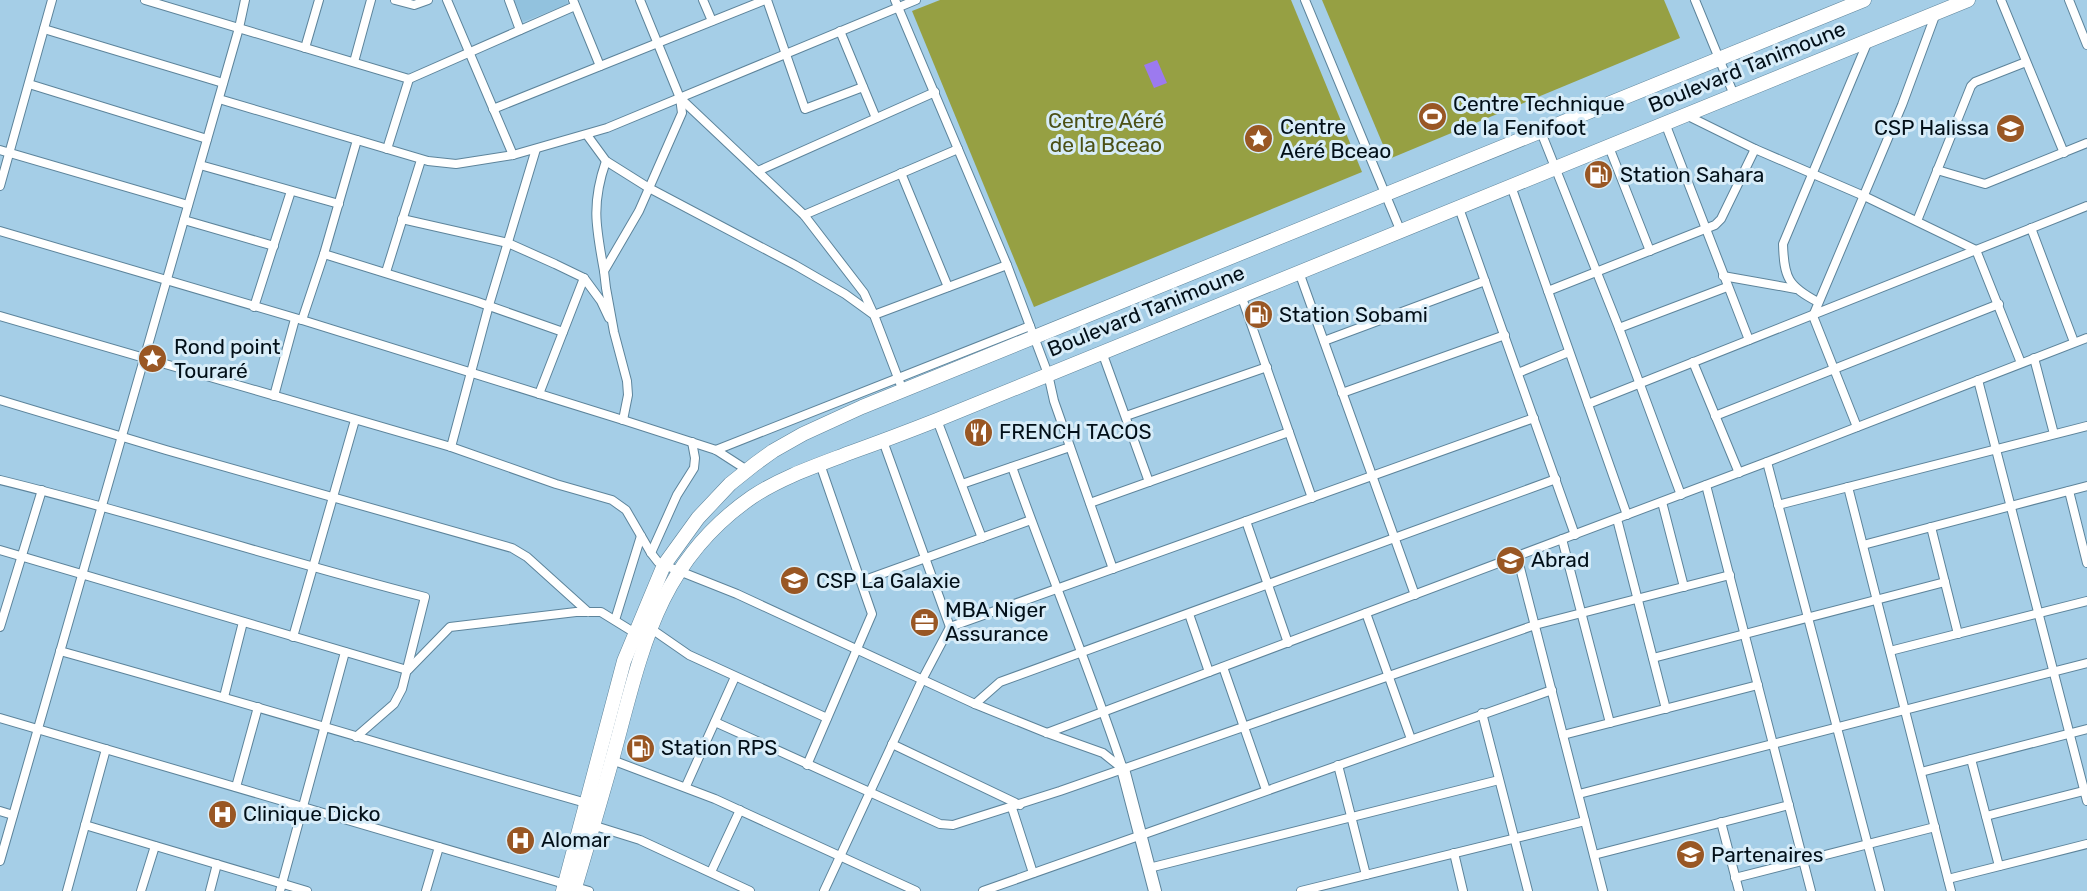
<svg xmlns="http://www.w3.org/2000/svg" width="2087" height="891" font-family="Rubik,sans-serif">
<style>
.built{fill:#92c2de}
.green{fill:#96a043}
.water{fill:#9c7aef}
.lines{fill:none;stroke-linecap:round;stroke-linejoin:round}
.street-casing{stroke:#5d849b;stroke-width:10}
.secondary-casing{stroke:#5d849b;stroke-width:14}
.primary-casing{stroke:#5d849b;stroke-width:15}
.street{stroke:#fff;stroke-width:8}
.secondary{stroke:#fff;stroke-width:12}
.primary{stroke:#fff;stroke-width:14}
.labels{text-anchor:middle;stroke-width:6;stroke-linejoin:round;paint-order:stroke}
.street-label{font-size:21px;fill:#020f18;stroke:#d7ecf8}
.poi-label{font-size:21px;fill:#020f18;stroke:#d7ecf8;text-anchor:start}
.park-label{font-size:21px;fill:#4b5016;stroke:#d7ecf8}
</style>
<rect width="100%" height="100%" fill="#a5cee7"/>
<path class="built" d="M514,0H567L568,4L523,22Z"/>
<g class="green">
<path d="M940,0H1291L1362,172L1034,307L912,11Z"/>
<path d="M1322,0H1664L1680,38L1389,159Z"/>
</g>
<path class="water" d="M1157,60L1167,83L1154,88L1144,65Z"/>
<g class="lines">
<defs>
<g id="street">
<path d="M145,0L409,79L575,6"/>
<path d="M395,0L414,5L428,0"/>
<path d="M447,0L513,155"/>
<path d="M509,0L520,30"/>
<path d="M573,0L600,66"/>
<path d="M703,0L712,21"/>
<path d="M767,0L805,109L863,87"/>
<path d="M895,0L1007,265L1048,374L1054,401L1113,569"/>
<path d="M1305,0L1401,232"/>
<path d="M1695,0L1734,95"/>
<path d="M2001,0L2064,153"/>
<path d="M2069,0L2087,45"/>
<path d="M44,29L223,83"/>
<path d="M840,31L876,118"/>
<path d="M305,48L319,0"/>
<path d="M354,62L371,0"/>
<path d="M29,84L207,139"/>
<path d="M680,98L804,215L864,293L874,315L1007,265"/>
<path d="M219,99L428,161L456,164L513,155L607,128L916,0"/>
<path d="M493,109L765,0"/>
<path d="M1686,115L1755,149L1864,196L1976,250L2021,363"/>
<path d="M1665,123L1749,340"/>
<path d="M1541,132L1619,328L1681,495"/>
<path d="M587,135L606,161L649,188L795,265L845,294L874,315L903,391"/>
<path d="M1609,147L1650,251"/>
<path d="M387,149L409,79"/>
<path d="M0,150L188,205"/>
<path d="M200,165L339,204"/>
<path d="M1937,170L1985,184L2087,143"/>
<path d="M758,171L935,92"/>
<path d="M901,173L948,287"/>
<path d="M0,186L52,0"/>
<path d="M1511,186L1627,515"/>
<path d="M1459,208L1575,535"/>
<path d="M804,215L958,149"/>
<path d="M402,219L508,243L555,264L584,278L601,301L609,318"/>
<path d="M184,220L274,246"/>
<path d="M1917,221L1971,86L1975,82L2026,62"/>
<path d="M2031,228L2074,342"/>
<path d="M0,231L302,320L623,420L716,450L747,470"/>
<path d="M324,254L475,301L563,332"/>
<path d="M604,271C596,227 591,204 606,161"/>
<path d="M386,272L421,160"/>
<path d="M1299,272L1415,595"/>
<path d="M1723,276L1796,289"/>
<path d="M1548,291L1715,225L1721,219L1755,149"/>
<path d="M1241,295L1312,498"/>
<path d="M1818,302C1788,286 1784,278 1783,244L1868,41"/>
<path d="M254,307L291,191"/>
<path d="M0,316L451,447L556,484L612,500L626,510L651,553L658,562L664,565L737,594L975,704L1047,733L1103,753L1123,769"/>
<path d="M302,320L324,254L357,140"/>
<path d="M1619,328L1727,287"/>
<path d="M1324,341L1485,281"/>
<path d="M1102,352L1149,482"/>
<path d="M2034,358L2054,434"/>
<path d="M1693,362L1739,473"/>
<path d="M1518,373L1569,352"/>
<path d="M1978,380L2087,801"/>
<path d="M1342,393L1505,335"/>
<path d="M539,394L584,278"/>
<path d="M274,396L295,319"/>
<path d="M0,400L166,450L512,548L527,557L588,612"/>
<path d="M1588,404L2087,206"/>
<path d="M1126,416L1267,367"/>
<path d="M1715,416L1999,304"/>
<path d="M623,420L628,395L627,381L614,332L606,288L604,271L639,211L682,113L680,98L640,0"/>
<path d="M937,420L982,538"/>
<path d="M1857,427L1813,316L1902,105L1936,13"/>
<path d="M883,441L950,627"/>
<path d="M451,447L489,305L536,149"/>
<path d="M716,450L1030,326"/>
<path d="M1767,462L1880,891"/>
<path d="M1012,467C1048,568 1089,667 1123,769"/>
<path d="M0,480C143,515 283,561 425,597L402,689L394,704L356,737"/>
<path d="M962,484L1070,447"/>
<path d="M1706,485L1811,891"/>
<path d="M1848,487L1951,891"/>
<path d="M2069,491L2087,563"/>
<path d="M1662,502L1684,587"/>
<path d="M1090,503L1289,432"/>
<path d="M1778,505L2087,426"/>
<path d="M1617,519L1666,709"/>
<path d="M1246,521L1288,643"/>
<path d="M1931,527L1958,634"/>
<path d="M1562,539L1610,723"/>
<path d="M1863,545L2087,486"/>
<path d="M0,550L407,670"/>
<path d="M651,553L677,495L694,468L695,458L692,442"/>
<path d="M1517,556L1603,891"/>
<path d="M862,581L1031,520"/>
<path d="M1366,613L1411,739"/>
<path d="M1189,614L1209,672"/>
<path d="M615,620L641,536"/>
<path d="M0,627L42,490"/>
<path d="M650,628L689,655L827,718"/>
<path d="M293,637L355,420"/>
<path d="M60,651C236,700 411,753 586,803"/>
<path d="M1890,651L2087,601"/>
<path d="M1653,658L1945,582"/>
<path d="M1223,667L1266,790"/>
<path d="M408,670L450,627L576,612H601L635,633"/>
<path d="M224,697L243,622"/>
<path d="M975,704L1000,682L1556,479"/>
<path d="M1482,713L1528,891"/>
<path d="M0,718L589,891"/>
<path d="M715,722L940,824L953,825L1060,791L1535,625L1730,575"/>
<path d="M1047,733L1767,462L2087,338"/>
<path d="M1563,735L1758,685"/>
<path d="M892,744L1020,805"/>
<path d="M1971,759L1999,866"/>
<path d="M612,760L715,799L916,891"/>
<path d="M807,765L872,614L820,464"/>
<path d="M1338,765L1366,875"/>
<path d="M1921,772L2087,729"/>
<path d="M686,786L735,677"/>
<path d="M236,787L258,707"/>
<path d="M1579,794L2087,663"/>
<path d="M1012,808L1033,873"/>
<path d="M0,811L13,815"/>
<path d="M1986,816L2087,790"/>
<path d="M1721,822L1739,891"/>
<path d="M85,825L307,891"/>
<path d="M592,825L640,840L750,891"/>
<path d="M1454,853L1463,891"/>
<path d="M1594,855L1789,805"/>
<path d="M0,861L239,28L245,0"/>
<path d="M1149,868L1499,780"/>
<path d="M711,872L740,810"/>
<path d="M1735,878L1935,827"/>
<path d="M1948,879L2087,844"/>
<path d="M67,891L106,749"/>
<path d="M141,891L155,846"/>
<path d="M210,891L217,864"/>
<path d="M280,891L345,652"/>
<path d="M426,891L439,847"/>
<path d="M824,891L922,680L950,627L1534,418"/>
<path d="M983,891L1552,690"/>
<path d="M1301,891L1585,821"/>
</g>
<path id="secondary" d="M1123,769L1155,891"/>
<g id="primary">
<path d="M563,891L624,661L664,565L698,518L730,484L755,464L773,451L803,434L862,407L1864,0"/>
<path d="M574,891C587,847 600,803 612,760C641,655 655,564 752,497C782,477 818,465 852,452C880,442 909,431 937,420L1968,0"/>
</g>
</defs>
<use href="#street" class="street-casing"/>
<use href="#secondary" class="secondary-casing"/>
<use href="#primary" class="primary-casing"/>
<use href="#street" class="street"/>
<use href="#secondary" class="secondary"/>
<use href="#primary" class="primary"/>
</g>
<defs>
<symbol id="stadium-disc" viewBox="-11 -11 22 22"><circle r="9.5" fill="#995724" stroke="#d7ecf8"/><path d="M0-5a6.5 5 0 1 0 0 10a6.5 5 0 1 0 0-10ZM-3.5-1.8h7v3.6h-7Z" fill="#fff"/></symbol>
<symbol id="school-disc" viewBox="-11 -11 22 22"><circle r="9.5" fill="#995724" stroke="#d7ecf8"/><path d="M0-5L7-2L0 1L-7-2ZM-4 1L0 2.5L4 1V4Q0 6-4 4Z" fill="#fff"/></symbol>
<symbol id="sight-disc" viewBox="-11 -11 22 22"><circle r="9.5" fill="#995724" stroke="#d7ecf8"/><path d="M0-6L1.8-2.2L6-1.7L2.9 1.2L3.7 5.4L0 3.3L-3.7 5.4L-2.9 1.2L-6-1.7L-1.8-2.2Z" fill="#fff"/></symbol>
<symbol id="fuel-disc" viewBox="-11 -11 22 22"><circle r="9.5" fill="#995724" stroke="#d7ecf8"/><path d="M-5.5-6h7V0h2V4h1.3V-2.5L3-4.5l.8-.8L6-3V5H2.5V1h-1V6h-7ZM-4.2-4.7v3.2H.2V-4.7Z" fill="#fff"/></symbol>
<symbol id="restaurant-disc" viewBox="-11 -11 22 22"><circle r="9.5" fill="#995724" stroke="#d7ecf8"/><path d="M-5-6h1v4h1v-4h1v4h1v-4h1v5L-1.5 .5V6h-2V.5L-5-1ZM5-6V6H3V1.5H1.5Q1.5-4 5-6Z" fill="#fff"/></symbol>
<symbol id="office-disc" viewBox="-11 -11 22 22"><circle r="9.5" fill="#995724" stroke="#d7ecf8"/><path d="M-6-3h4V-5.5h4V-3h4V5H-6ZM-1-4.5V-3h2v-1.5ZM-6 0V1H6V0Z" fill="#fff"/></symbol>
<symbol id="hospital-disc" viewBox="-11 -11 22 22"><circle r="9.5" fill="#995724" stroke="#d7ecf8"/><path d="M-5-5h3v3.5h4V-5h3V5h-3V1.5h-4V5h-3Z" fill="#fff"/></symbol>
</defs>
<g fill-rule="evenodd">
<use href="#stadium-disc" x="1416" y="100" width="33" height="33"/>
<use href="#school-disc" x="1994" y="112" width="33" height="33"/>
<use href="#sight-disc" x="1242" y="122" width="33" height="33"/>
<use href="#fuel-disc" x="1582" y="158" width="33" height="33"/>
<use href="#fuel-disc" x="1242" y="298" width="33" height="33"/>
<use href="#sight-disc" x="136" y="342" width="33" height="33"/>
<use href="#restaurant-disc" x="962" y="416" width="33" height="33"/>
<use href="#school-disc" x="1494" y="544" width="33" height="33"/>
<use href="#school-disc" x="778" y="564" width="33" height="33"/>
<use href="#office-disc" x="908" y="606" width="33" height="33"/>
<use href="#fuel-disc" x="624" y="732" width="33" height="33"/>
<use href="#hospital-disc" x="206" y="798" width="33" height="33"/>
<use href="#hospital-disc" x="504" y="824" width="33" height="33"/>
<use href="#school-disc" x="1674" y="838" width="33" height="33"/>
</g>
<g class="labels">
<g class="street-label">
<text transform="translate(1747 67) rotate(-22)" y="7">Boulevard Tanimoune</text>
<text transform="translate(1146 311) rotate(-22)" y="7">Boulevard Tanimoune</text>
</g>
<g class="poi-label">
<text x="1453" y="111">Centre Technique<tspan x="1453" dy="24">de la Fenifoot</tspan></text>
<text x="1280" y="134">Centre<tspan x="1280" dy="24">Aéré Bceao</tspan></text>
<text x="1989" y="135" text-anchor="end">CSP Halissa</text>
<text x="1620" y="182">Station Sahara</text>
<text x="1279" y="322">Station Sobami</text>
<text x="174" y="354">Rond point<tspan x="174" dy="24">Touraré</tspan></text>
<text x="999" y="439">FRENCH TACOS</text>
<text x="1531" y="567">Abrad</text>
<text x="816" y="588">CSP La Galaxie</text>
<text x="945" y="617">MBA Niger<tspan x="945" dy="24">Assurance</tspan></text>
<text x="661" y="755">Station RPS</text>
<text x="243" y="821">Clinique Dicko</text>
<text x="541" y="847">Alomar</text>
<text x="1711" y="862">Partenaires</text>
</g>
<g class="park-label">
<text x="1106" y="128">Centre Aéré<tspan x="1106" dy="24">de la Bceao</tspan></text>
</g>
</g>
</svg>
